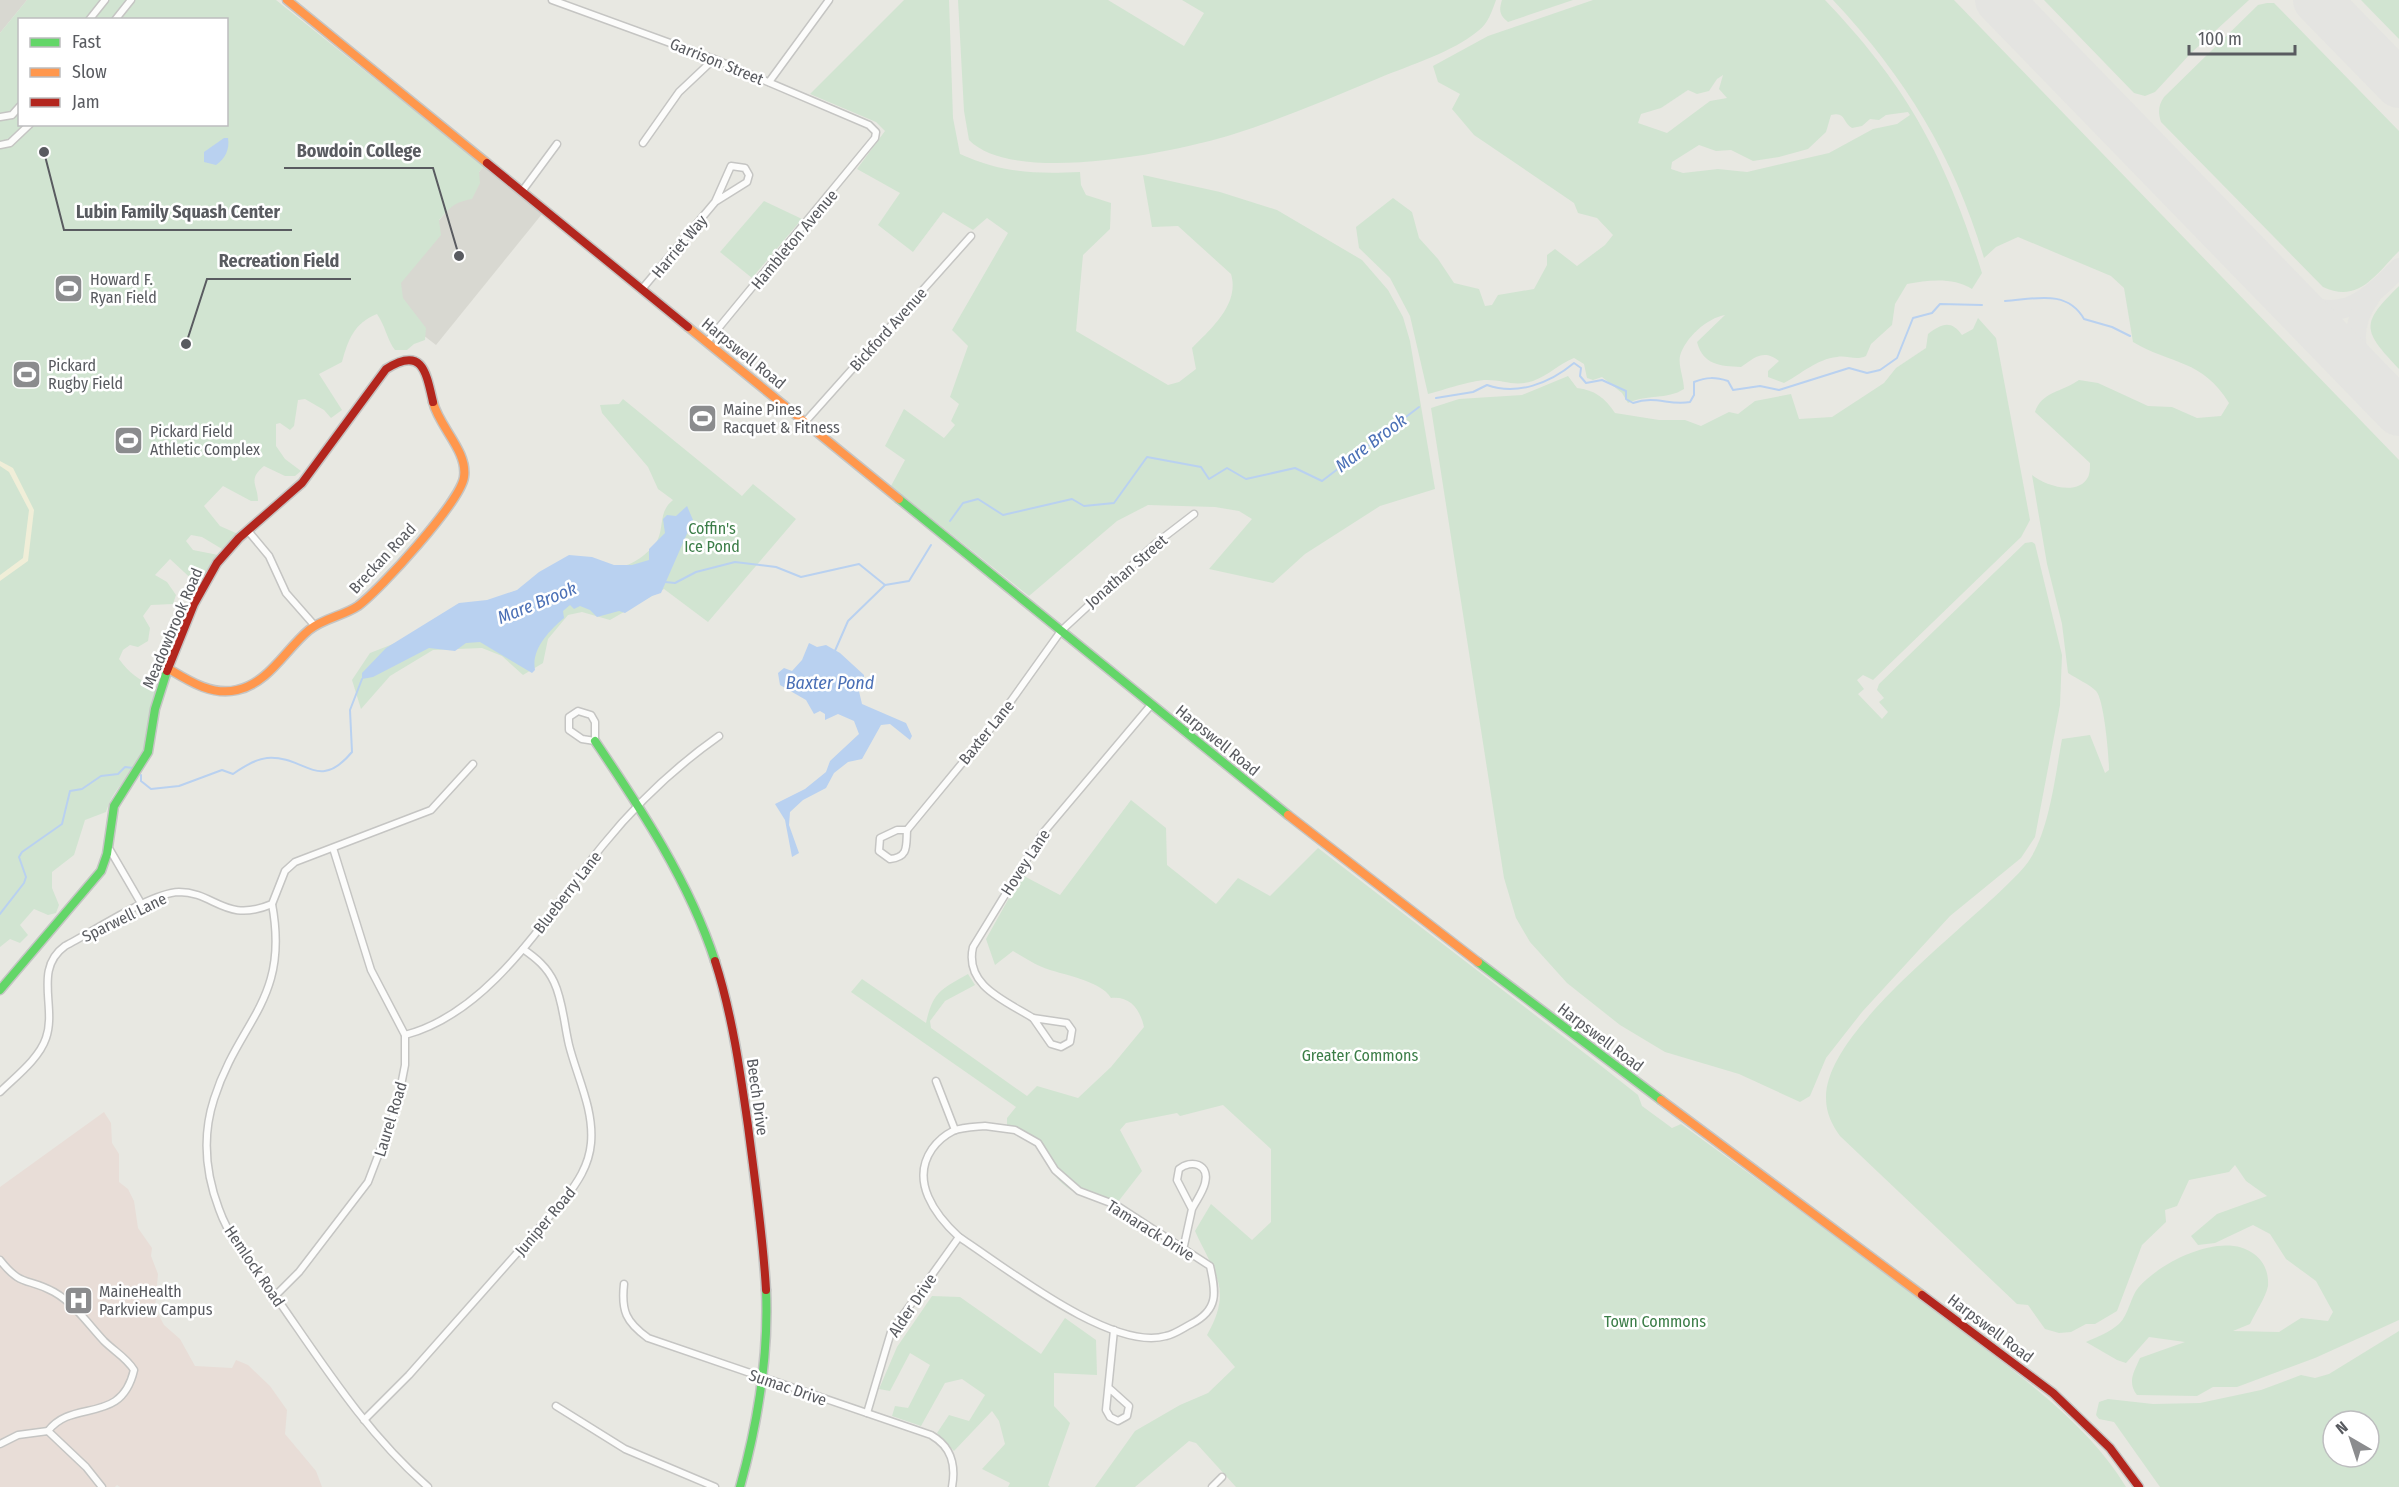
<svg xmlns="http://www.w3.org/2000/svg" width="2399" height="1487" font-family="'Fira Sans Condensed',sans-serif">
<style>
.education{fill:#d8d8d1}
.medical{fill:#e8ddd7}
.green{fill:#d1e4d1;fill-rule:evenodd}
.sand{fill:#f0eed8}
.water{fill:#b9d1f0}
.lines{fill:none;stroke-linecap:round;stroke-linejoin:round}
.stream{stroke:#b9d1f0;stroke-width:2}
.taxiway{stroke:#e4e4e1;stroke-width:20}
.runway{stroke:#e4e4e1;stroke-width:48}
.street-casing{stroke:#c5c5c3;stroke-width:9}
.fast-casing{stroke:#c5c5c4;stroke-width:11}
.slow-casing{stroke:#c5c5c4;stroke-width:11}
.jam-casing{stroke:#c5c5c4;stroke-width:11}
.street{stroke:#fcfcfb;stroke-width:6}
.fast{stroke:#63d668;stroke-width:8}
.slow{stroke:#ff974d;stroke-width:8}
.jam{stroke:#b3261e;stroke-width:8}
.labels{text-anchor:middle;stroke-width:5;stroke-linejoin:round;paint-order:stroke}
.street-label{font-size:16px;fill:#595b60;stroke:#fff}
.poi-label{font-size:16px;fill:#595b60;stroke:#fff;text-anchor:start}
.park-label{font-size:16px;fill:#3b7d47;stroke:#fff}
.water-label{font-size:18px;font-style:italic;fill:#4b70b6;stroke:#fff}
.leader{fill:none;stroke:#595b60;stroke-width:2}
.callout-dot{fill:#595b60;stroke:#fff;stroke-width:2}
.callout-label{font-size:18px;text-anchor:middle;font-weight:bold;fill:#595b60;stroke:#fff;stroke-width:5;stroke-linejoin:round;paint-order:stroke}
</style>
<rect width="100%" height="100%" fill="#e8e8e2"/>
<g class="education">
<path d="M0,0H27L0,33Z"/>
<path d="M484,166L542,214L436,345L375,298Z"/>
</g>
<path class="medical" d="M104,1112L111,1123L112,1143L119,1154V1182L128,1189L134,1201L138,1228L152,1248L151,1256L158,1274L155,1308L164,1325L180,1339L195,1366L232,1368L236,1360L248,1365L270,1386L287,1410L285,1434L316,1471L322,1487H120L117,1485L115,1487H0V1187Z"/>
<g class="green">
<path d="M27,0H276L484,166L479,172L480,183L472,199C455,202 450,207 439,220L441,235L401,283L403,298L426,328L425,340L414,344L407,350H395C388,342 385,325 377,314C354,323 348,340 342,362L319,374L342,410L331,418L324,410L305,399L298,400L294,426L290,430L280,423L276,424V446L285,459L301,471L295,476H285L264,466C247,480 258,485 258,501H251L223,486L204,506L220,526L238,534L222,549L202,537L191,535L186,541L193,550L218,555L198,585L170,559L155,575L167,582L176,595L173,604L151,605L143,616L150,628L148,641L138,647L130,645L123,650L119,659C129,673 140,681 156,687C151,710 151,739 139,760C127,781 114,787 106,812L85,820L74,855L52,872V888L59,905L56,913L48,915L34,909L20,925L28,935L20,943L10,939L0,947V33ZM20,20H226V124H20Z"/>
<path d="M904,0H949L953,118L960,154C1002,173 1034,174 1080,172L1081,185L1086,195L1111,203L1110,229L1083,255L1076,331L1168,385L1179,382L1196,369L1192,348C1211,329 1240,304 1231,274L1178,226L1152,227L1143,175L1220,192L1277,210L1362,260L1388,290L1403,317L1410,341L1435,489L1380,506L1305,554L1273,583L1209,569L1252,519L1239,511L1215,507L1148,505L1117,521L1029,596L891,486L905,460L885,446L904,409L944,438L955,425L951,421L959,404L950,397L968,346L952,330L1008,233L987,218L973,230L943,212L913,252L878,225L900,193L857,169L885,131L876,122L810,94Z"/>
<path d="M958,0H1108L1184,46L1204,13L1182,0H1496C1492,11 1488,24 1478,31C1453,52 1410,65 1379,78C1331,98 1284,118 1234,134C1177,152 1014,186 969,140L964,111Z"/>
<path d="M1502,0H1573L1508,22C1499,15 1499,10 1502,0Z"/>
<path d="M1593,0H1825C1908,87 1946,158 1982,273L1972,289C1953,277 1928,280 1907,284L1895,304L1892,325L1871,344L1866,356C1856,361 1847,355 1837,357C1817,359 1801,374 1784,383L1768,377V371L1779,361C1764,349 1755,357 1741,367C1720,366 1703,365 1697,342L1725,315C1707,318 1685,338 1680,356C1678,365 1684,379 1684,389C1667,400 1647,394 1628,403L1622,393L1602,377L1593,380L1587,378L1584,364L1574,358C1559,364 1549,375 1533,381C1514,387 1505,380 1487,380C1471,380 1444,390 1428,394L1410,316L1390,278L1359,248L1356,227L1393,198L1412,212L1419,238L1438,259L1454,283L1479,289L1485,306L1492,305L1498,295L1534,289L1547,265V255L1555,249L1577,266L1605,245L1613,235L1597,218L1578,213L1574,203L1474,135L1452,109L1460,94L1438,82L1433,66L1488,36ZM1723,75L1719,89L1727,98L1710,101L1667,133L1638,123L1641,114L1661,108L1688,90L1697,94L1709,91L1717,79ZM1908,112L1910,115L1897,124L1873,129L1829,153L1747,172L1718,169L1683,173L1671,169L1672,162L1699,145L1716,151L1731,150L1753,161L1779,157L1808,149L1826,132L1831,115C1846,111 1842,122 1852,128L1862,126L1870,119L1879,120L1886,115Z"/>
<path d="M1833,0H1954L2399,460V1320L2315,1358L2237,1387H2213L2197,1396L2137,1395C2127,1382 2134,1372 2140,1358L2185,1342L2149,1337L2126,1363L2117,1360L2086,1342C2097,1337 2110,1332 2119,1324C2129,1314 2130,1298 2138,1288C2160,1262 2223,1230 2254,1254C2264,1261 2269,1273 2268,1286C2266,1297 2255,1313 2250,1324L2233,1331L2279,1332L2301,1318L2328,1321L2333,1312L2316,1281L2286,1259L2270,1234L2253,1225L2215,1243L2198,1245L2191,1236L2217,1214L2267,1196L2246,1181L2235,1165L2229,1172L2189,1180L2177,1206L2165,1210L2166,1222L2142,1245L2117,1311L2095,1324H2086L2071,1332L2059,1333L2045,1329L2028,1305L2017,1304L1840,1136C1832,1125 1826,1113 1826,1098C1825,1027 1980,919 2025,866C2049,837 2055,776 2062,739L2090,735L2105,773L2109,770C2109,756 2104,699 2096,691C2089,684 2077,679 2068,673L2062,624L2047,564L2032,475C2044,485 2078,497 2088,477C2090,474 2090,467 2090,463L2035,412C2041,392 2062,392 2079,380L2098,383L2148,406L2172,407L2197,418L2221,416L2229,403C2202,359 2172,365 2133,342L2124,288L2111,276L2018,237L1996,247L1984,258C1954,156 1905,77 1833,0Z"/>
<path d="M2044,0H2249L2191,53L2155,92L2145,96L2134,93Z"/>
<path d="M2361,0H2399V39Z"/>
<path d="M2267,3H2274L2399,131V251C2376,274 2359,304 2323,287L2161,122C2158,112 2158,106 2164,97L2258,5Z"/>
<path d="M764,201L802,219L752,278L720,252Z"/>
<path d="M2399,286V369C2362,330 2360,324 2399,286Z"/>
<path d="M1978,318L1996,338L2030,520L2021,537L1873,680L1863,675L1857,680L1864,689L1858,694L1882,719L1888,712L1879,702L1884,698L1877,690L1879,684L2025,543L2032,542L2035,544L2062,655L2060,705L2035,837L2021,858L1950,916L1862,1012L1826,1058L1810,1096L1800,1102L1739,1074L1665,1052L1620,1025L1567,983L1530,942L1516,918L1504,878L1431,408L1459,399L1522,395L1568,376L1577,388C1595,390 1605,398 1615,413L1659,420H1685L1701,426L1729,412L1738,414L1755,401L1791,394L1799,419L1832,417L1884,383L1896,368L1926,348L1928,334C1941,324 1951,319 1962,335L1973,329Z"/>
<path d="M623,399L742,496L753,484L796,519L708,622L664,589L610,620L582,612L568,615L548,639L543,663L523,675L502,656L482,648L433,650L390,676L361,709L352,680L370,653L398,642L439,616L606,563C610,564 616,566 620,566C632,567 654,549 658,539C664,525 659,511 673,500L658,489L648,467L602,413L600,405L619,404Z"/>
<path d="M1131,800L1166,828L1167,865L1216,904L1238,878L1270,896L1318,848L1600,1065L1638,1095L1642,1106L1672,1128L1681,1124C1771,1189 1860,1254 1948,1321C2009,1368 2086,1420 2126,1487H1236L1196,1443L1189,1441L1135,1487H1095L1135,1431L1180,1405L1208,1393L1235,1367L1207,1335C1233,1289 1215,1275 1195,1231L1211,1204L1252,1240L1271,1222V1149L1223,1105L1180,1116L1177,1113L1126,1123L1120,1130L1142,1171L1114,1207C1097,1201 1076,1196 1063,1184C1038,1161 1049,1144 1008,1132L1011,1128L1007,1126V1118L1016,1107L851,992L862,979L926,1023C933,991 942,989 968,974L975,985L945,1001L930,1021L931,1028L1027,1096L1037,1086L1078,1098L1111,1067L1144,1027C1140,1009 1130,996 1111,998C1101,980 1061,975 1042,967C1032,963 1022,956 1013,951L995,965L986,939L1022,875L1060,895Z"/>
<path d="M932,1296L960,1297L1041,1354L1065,1318L1096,1340L1097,1375L1054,1373V1406L1070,1423L1048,1485L1050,1487H1008L1010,1483L982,1469L1005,1444L999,1421L992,1411L954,1451L937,1433L949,1415L969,1421L985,1395L962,1379L945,1383L921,1426L892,1416L895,1406L908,1408L930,1365L910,1353L890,1391L879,1389L897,1347Z"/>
<path d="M2399,1331V1487H2160L2114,1422L2099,1419L2096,1415L2099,1402L2108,1399L2153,1404L2200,1403L2261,1390L2301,1375L2315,1378L2329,1374ZM2333,1421H2369V1457H2333Z"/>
</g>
<path class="sand" d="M0,461L13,468L34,510L28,561L0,581V575L23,558L29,510L9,472L0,466Z"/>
<g class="water">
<path d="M224,138H228C230,149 225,159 216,165L204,162V152Z"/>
<path d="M687,506L693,520L661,593L652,596L625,613L619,611L597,617L590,610L580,606L574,609L570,605L563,611L564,618C549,631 531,649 535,670L532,673L480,642L466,643L455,651L429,648L373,677L362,679V673L386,648L459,603L487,600L517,590L539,572L569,555L592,557L614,565H632L649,560V549L665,533L663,519L667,515L676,516Z"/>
<path d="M809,643L817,647L826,645L840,653L864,675V679L858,687L862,704L906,723L912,736L910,740L890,724L881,725L862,759L848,762L834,773L826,788L803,800L790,812L789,825L799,853L792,857L785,820L775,804L805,789L826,772L830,761L859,734L854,721L838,714L825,720V714L820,711L814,714L806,700L780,685L778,673L784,668L792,671L802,660Z"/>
</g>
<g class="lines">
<g class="stream">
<path d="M2005,301C2035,299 2067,289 2084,319L2112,327L2130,336"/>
<path d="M1436,398L1473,392L1487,385C1517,396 1550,383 1574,363L1581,368L1580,376L1586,383L1602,380L1626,391V399L1633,403C1656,395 1669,406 1690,402L1694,395V382C1707,377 1715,377 1728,381L1733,390L1760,386L1779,390L1849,368L1867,373L1880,370L1897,358L1913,318L1932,313L1940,304L1982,305"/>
<path d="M950,521L963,503L978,499L1003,515L1072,499L1084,506L1114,503L1147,457L1201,467L1209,479L1227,468L1246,479L1295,468L1322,481L1419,407"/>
<path d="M665,582L675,583L696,572L735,562L776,567L801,577L859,564L885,585L909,581L931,545"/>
<path d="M834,653L848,621L885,585"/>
<path d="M141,775V781L151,789L179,786L222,770L233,774C243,767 255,759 267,758C305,755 318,793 352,752L350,710L362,679"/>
<path d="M0,914L24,883L26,877L19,857L22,852L62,824L70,791L82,789L101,776L118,774L125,767L133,768"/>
</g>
<g class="taxiway">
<path d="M2287,297C2340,324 2361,306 2399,268"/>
<path d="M2370,382C2353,352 2349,325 2371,296"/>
</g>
<g class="runway">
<path d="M1999,0L2399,412"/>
<path d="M2317,0L2399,84"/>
</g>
<defs>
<g id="street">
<path d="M552,0L714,59L869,125L876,132L875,138L707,342"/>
<path d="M89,20L105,0"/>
<path d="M115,20L131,0"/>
<path d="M769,82L829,0"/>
<path d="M0,117L12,115L20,106"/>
<path d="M643,143L679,92L714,59"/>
<path d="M0,145L10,143L30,124"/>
<path d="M523,190L557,144"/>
<path d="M642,289L715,202L731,166L745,168L749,175L747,182L715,202"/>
<path d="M805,422L971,236"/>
<path d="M249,532L269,556L286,593L315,626"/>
<path d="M578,711L591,715L595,722V741L582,739L569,730V717Z"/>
<path d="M897,830H907C906,846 909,857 890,859L879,851L880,838Z"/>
<path d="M907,830L996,722L1061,631L1155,544L1194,514"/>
<path d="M110,850L142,905"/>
<path d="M272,904C290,1000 239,1020 214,1099C202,1136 205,1172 219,1209C231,1243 257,1271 278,1300C324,1366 367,1434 428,1487"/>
<path d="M1033,1018C1006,1001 964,986 973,947L1043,833L1151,705"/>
<path d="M1033,1018L1067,1023L1072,1030L1070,1042L1061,1047L1051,1044Z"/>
<path d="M405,1035C493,1012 549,911 603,845C637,803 675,767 719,736"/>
<path d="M936,1081L955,1130"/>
<path d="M0,1092C15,1077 39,1059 46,1038C57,1007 33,969 65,946C93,932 150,893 179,892C215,892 225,924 272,904L285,871L295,862L431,810L473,764"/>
<path d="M985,1126L1015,1130L1038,1143L1055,1170L1079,1191L1116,1205L1210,1266C1216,1292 1219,1310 1191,1324C1183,1328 1175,1334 1166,1336C1112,1352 1005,1267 959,1237C935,1215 910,1181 932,1149C937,1142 945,1135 953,1131C963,1127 975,1127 985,1126Z"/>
<path d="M1183,1250L1192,1209L1177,1180L1179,1169C1191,1159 1210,1164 1205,1183C1203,1192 1196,1201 1192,1209"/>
<path d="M0,1260C22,1288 27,1277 54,1292C75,1304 88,1324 104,1341C114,1351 127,1358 134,1370C121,1426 73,1398 48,1431"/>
<path d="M624,1284C621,1311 626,1322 648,1338L931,1435C952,1447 956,1465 952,1487"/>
<path d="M275,1296L299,1272L368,1182L397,1106L405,1065V1035L371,970L333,848"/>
<path d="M1109,1388L1129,1406L1127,1416L1118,1421L1110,1417L1106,1410L1114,1330"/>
<path d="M556,1406L625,1449L715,1487"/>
<path d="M867,1413L891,1332L959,1237"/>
<path d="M364,1420L409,1375L564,1200C577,1183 589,1166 591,1143C594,1109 577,1077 569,1045C564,1024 563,1001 554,982C547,967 536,958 523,949"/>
<path d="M0,1444L18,1435L48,1431L86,1467L102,1487"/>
<path d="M1212,1487L1222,1477"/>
</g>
<g id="fast">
<path d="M899,499L1288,815"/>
<path d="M595,741C641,809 689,881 715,961"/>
<path d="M1478,962L1661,1100"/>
<path d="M0,990L101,871L107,854L114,806L148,752L155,709L167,671"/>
<path d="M740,1487C758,1422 769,1358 766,1290"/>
</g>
<g id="slow">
<path d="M287,0L487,163"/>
<path d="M688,327L899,499"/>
<path d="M169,669C189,681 212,696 237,690C269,683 285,650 309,630C324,618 343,616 358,606C380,590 461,501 464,477C468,451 439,427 433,402"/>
<path d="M1288,815L1478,962"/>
<path d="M1661,1100L1922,1295"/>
</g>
<g id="jam">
<path d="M487,163L688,327"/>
<path d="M167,671L194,604L217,563L239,538L302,483L386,369C422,346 426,371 433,402"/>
<path d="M715,961C732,1014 740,1070 748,1126C755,1181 763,1235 766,1290"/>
<path d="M1922,1295L2053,1393L2110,1448L2139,1487"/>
</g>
</defs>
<use href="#street" class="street-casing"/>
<use href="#fast" class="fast-casing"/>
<use href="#slow" class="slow-casing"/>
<use href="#jam" class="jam-casing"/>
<use href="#street" class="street"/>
<use href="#fast" class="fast"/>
<use href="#slow" class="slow"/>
<use href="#jam" class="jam"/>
</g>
<defs>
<symbol id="stadium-square" viewBox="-11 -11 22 22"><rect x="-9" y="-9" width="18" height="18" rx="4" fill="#8b8c8e" stroke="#fff"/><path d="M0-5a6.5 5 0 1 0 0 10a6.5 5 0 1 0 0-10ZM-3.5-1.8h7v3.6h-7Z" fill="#fff"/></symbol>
<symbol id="hospital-square" viewBox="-11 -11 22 22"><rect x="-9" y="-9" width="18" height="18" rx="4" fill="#8b8c8e" stroke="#fff"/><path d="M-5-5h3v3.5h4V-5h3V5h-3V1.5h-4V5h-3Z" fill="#fff"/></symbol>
</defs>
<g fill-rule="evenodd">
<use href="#stadium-square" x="52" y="272" width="33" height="33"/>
<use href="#stadium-square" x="10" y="358" width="33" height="33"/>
<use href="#stadium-square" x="686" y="402" width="33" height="33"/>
<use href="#stadium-square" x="112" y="424" width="33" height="33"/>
<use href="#hospital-square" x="62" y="1284" width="33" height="33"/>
</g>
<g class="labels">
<g class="street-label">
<text transform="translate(717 61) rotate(22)" y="6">Garrison Street</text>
<text transform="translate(794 239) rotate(-50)" y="6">Hambleton Avenue</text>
<text transform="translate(679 246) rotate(-50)" y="6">Harriet Way</text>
<text transform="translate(888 329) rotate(-48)" y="6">Bickford Avenue</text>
<text transform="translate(744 353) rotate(39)" y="6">Harpswell Road</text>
<text transform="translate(382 558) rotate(-47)" y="6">Breckan Road</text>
<text transform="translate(1126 571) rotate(-41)" y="6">Jonathan Street</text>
<text transform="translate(172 628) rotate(-67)" y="6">Meadowbrook Road</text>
<text transform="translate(986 732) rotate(-51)" y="6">Baxter Lane</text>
<text transform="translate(1218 740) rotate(39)" y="6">Harpswell Road</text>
<text transform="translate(1025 862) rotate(-57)" y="6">Hovey Lane</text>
<text transform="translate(567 892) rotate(-52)" y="6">Blueberry Lane</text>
<text transform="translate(124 917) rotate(-26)" y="6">Sparwell Lane</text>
<text transform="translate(1601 1037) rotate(37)" y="6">Harpswell Road</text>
<text transform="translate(758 1097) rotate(82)" y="6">Beech Drive</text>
<text transform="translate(390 1119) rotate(-73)" y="6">Laurel Road</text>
<text transform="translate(545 1221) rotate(-50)" y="6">Juniper Road</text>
<text transform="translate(1151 1230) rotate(32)" y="6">Tamarack Drive</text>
<text transform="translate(255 1266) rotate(56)" y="6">Hemlock Road</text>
<text transform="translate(912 1305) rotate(-56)" y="6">Alder Drive</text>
<text transform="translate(1991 1328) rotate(37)" y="6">Harpswell Road</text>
<text transform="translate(788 1387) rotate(19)" y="6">Sumac Drive</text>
</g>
<g class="poi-label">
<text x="90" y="285">Howard F.<tspan x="90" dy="18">Ryan Field</tspan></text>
<text x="48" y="371">Pickard<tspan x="48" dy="18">Rugby Field</tspan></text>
<text x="723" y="415">Maine Pines<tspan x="723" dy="18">Racquet &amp; Fitness</tspan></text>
<text x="150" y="437">Pickard Field<tspan x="150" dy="18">Athletic Complex</tspan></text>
<text x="99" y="1297">MaineHealth<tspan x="99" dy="18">Parkview Campus</tspan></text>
</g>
<g class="park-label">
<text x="712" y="534">Coffin's<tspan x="712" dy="18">Ice Pond</tspan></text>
<text x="1360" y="1061">Greater Commons</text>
<text x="1655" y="1327">Town Commons</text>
</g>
<g class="water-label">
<text transform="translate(1371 443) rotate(-37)" y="6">Mare Brook</text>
<text transform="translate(537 603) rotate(-22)" y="6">Mare Brook</text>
<text x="830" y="689">Baxter Pond</text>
</g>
</g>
<path class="leader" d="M459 256L433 168H284M44 152L64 230H292M186 344L207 279H351"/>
<g class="callout-dot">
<circle cx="459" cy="256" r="6"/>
<circle cx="44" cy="152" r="6"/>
<circle cx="186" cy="344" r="6"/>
</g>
<g class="callout-label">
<text x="359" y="157">Bowdoin College</text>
<text x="178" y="218">Lubin Family Squash Center</text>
<text x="279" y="267">Recreation Field</text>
</g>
<rect x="18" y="18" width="210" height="108" fill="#ffffff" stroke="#bdbdbf" stroke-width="1.5"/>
<rect x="30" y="38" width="30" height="9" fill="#63d668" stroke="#bdbdbf" stroke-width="1.5"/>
<text x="72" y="48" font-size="18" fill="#595b60">Fast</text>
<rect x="30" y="68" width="30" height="9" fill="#ff974d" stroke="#bdbdbf" stroke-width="1.5"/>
<text x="72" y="78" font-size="18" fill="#595b60">Slow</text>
<rect x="30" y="98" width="30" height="9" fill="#b3261e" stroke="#bdbdbf" stroke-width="1.5"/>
<text x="72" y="108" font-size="18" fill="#595b60">Jam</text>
<g transform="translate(2351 1439) rotate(321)"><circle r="28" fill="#ffffff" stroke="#bdbdbf" stroke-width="1.5"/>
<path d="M0-4.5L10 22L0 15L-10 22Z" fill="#8b8c8e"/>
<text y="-9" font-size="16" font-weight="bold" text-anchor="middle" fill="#595b60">N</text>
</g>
<path d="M2189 45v9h106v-9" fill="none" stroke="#595b60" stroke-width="3"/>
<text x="2198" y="45" font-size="18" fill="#595b60" stroke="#ffffff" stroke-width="4.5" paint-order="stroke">100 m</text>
</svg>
